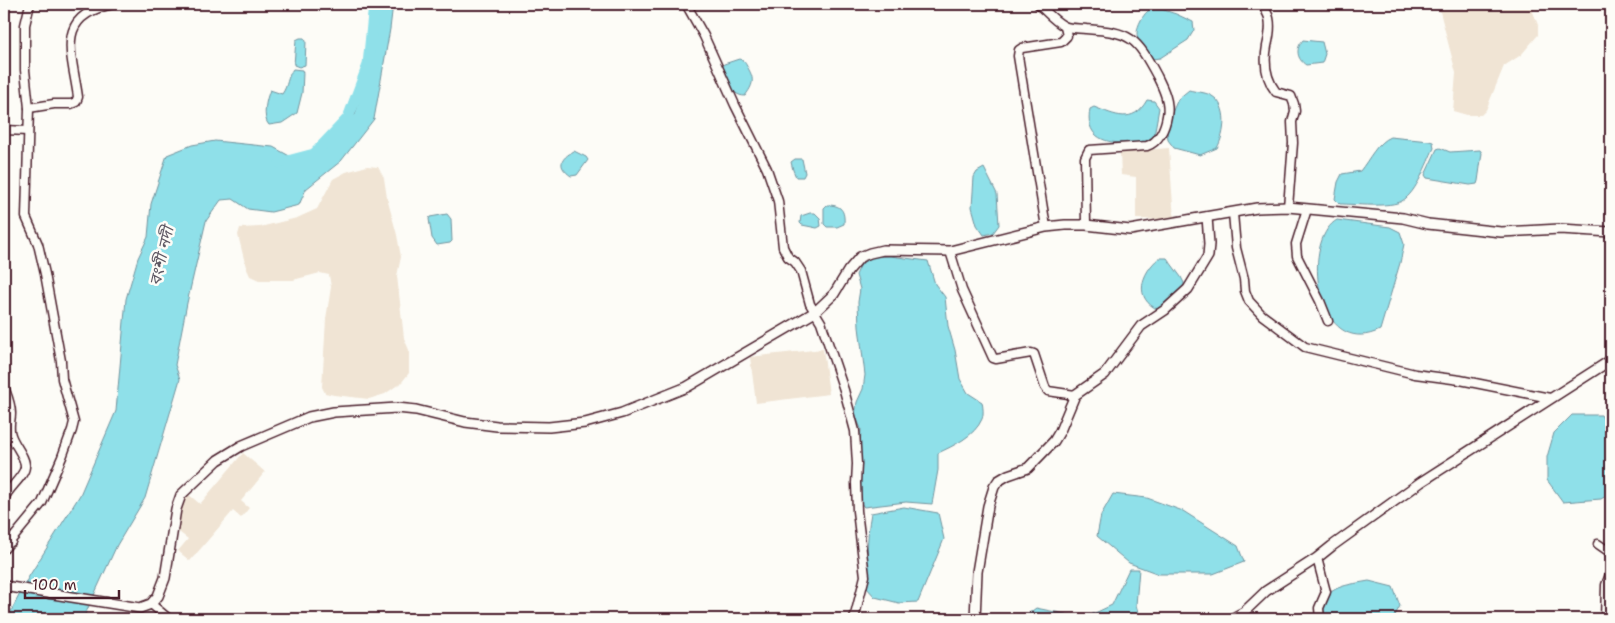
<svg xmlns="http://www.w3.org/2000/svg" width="1615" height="623" font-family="'Shantell Sans','Noto Sans Bengali',sans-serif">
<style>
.built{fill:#f0e4d4}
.water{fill:#8fe0e9;stroke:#73939d}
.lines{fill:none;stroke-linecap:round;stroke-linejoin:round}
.river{stroke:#8fe0e9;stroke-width:11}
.minor-casing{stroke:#4a1f2b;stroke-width:11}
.tertiary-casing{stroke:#4a1f2b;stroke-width:12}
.minor{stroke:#fdfcf7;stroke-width:8}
.tertiary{stroke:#fdfcf7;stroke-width:9}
.labels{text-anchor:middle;stroke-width:5;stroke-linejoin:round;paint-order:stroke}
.water-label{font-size:16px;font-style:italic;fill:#5f5964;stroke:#fdfcf7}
</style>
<rect width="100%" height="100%" fill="#fdfcf7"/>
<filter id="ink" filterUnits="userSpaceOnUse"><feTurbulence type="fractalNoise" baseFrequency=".02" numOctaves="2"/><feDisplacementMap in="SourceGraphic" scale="10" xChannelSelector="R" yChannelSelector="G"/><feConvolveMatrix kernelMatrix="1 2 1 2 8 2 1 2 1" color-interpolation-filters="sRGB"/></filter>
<g filter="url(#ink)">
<g class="built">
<path d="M1438,4H1536L1533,12L1538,25V35L1521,55L1504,66L1486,110L1481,115H1467L1453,111L1456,73Z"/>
<path d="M1169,148L1174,220L1136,219V177L1121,175L1120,152Z"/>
<path d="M367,166L378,167L384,178L387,198L397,235L401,257L397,276L404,338L409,350V373L402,382L385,394L369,399L334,395L325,393L322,387L326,319L331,287L329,275L320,273L293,280H259L250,276L246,267L238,235L240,228L260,227L297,218L317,209L333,179L346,172Z"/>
<path d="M823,349L829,394L756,403L750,357Z"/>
<path d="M243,453L265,472L241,501L249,508L241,518L233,511L190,561L178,551L188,539L175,529L180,505L188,494L200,504Z"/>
</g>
<g class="water">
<path d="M375,4H393L390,29L374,119L341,161L306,189L299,205L271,212L248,209L233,199L221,200L206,221L187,303L175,365L180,379L145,498L117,545L83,619H7L28,578L80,495L116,411L126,299L138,258L148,237L151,204L167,155L192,145L215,141L273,147L295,159L325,144L355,115L371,59Z"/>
<path d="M1155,7L1176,14L1193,22L1194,30L1188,40L1160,58L1152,59C1142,45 1131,39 1141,20C1145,13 1148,10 1155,7Z"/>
<path d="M300,38H304L306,41L305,65L299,67L294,65L296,40Z"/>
<path d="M1303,40L1322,42L1325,54L1322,63L1306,65C1297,59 1295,49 1303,40Z"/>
<path d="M739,59C745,61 745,63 748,68C755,80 753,85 745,96C730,96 727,78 723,66L724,64Z"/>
<path d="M293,69L302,70L303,73L302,93L297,113L282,123L269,125C262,118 266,99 270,90L282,94C288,86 287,77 293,69Z"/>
<path d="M1189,90C1196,92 1206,92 1212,96C1229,106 1225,134 1217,148L1200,155L1174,148L1168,140L1167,128L1171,115L1178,99Z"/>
<path d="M1147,100L1154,101L1159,108L1154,136C1151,138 1147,141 1144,142C1138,144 1130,143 1124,143C1102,143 1085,135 1090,109L1094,107C1115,115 1133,125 1147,100Z"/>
<path d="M1390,137L1429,141L1433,142L1434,148C1426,164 1417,192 1402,201C1391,208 1354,204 1340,204L1335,199L1338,182L1342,174L1360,171C1369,160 1377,142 1390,137Z"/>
<path d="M1440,148L1450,152L1480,150L1482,153L1478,181L1477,184L1470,185L1427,178L1425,175L1437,149Z"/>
<path d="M574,151L586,157L588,160L577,175L571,176C557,166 560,159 574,151Z"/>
<path d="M795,159H802L805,173L803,177H796L793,170L791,162Z"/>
<path d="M984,168L997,194L999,225L993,233L984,235L977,225L972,207L974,177L977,172Z"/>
<path d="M827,205C841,205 845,210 844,224L837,227H827L824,224V208Z"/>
<path d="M810,213H815L820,218L821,226L817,228L802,225L800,223L801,216Z"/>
<path d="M447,214L451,219L452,241L450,243L437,245L432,238L429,219L430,217Z"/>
<path d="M1337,220L1390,227L1400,232L1404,244L1400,263L1380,330C1316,361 1300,241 1337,220Z"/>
<path d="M890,256L928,261L935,284L945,297L948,326L955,350L960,379L968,393L982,402C983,407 984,414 982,419C975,436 953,446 938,453V470L932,504L906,502L864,507L860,502L858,485L861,429L855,414L857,402L863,389L865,375L859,327L858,302L860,289L856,275L861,264L871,257Z"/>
<path d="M1159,258H1167L1181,277L1184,283L1183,290L1159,310C1133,299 1141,273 1159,258Z"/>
<path d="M1572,415H1601L1611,432V493L1601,499L1563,502L1547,480V457L1554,433Z"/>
<path d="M1113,494L1147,498L1183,511L1238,546L1244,562L1213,574H1159L1129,563L1097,536L1101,515Z"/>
<path d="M904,507L938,513L944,539L918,602L899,603L875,597L866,587C868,562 866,538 871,513Z"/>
<path d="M1129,569H1139L1136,605L1140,619H1021L1036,608L1075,616L1093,614L1112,605Z"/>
<path d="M1369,581L1393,587L1400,606L1393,619H1321C1321,586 1342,586 1369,581Z"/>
</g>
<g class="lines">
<path class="river" d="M280,163L314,154L348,118L368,65L374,4"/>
<defs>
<g id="minor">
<path d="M686,4L704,36L735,105L767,169L778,201L783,247L788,257L795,262L801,271L810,304L821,322L844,390L855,431L857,464L856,483L857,511L865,576L854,619"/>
<path d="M1038,4C1046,11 1054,21 1064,26C1070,29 1080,28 1086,29C1131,32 1136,37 1157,76C1163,88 1170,102 1167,116C1165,128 1159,142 1147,146L1089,150L1085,158L1086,225"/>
<path d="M1264,4C1264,10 1268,13 1269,18C1271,27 1269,38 1267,46C1264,62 1266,79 1276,92L1291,96L1294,104L1295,111L1292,122L1293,143L1288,207"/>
<path d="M29,108L54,104H71L76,102L78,97C72,53 54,16 113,4"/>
<path d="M4,130L28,131"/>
<path d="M1307,209L1296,244L1297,256L1320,301L1328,321"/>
<path d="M1233,213L1236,248L1244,279L1245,291L1249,301L1262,315L1305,347L1415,374L1460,380L1550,398"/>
<path d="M1046,227L1018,56L1019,50L1022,48L1061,42L1067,36L1065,27"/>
<path d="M950,251L962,290L993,358L996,359L1031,353L1034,354L1045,387L1048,391L1075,395"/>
<path d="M4,387C7,395 11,404 11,413C11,421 8,427 11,435C14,445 26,457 25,467C24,477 8,488 4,499"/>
<path d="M4,529L6,536L11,542"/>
<path d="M1598,544L1611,553"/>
<path d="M4,549L42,503L62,457L72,430L74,422L62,379L61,361L45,274L38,244L26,217L29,108L25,70V25L30,4"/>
<path d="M1317,558L1326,592L1319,608L1320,619"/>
<path d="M151,604L169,619"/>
<path d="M1605,619L1606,585L1611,572"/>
</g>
<g id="tertiary">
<path d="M4,586L140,608L151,604L158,596L165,578L176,509L181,495L218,460L241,446L309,417L334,412L397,408L416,410L465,422L497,426L549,427L585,423L622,413L687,387L815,312L834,294L848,271L860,257L870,253L883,250L950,251L1046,227L1065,225H1086L1130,230L1257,208L1288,207L1403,218L1428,224L1501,232L1560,229L1611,232"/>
<path d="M975,619L977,572L988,506L994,487L998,481L1008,475L1028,468L1054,441L1060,431L1075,395L1105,374L1141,326L1165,310L1188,289L1208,256L1209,244L1207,217"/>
<path d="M1231,619L1244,612L1266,591L1317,558L1332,546L1421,482L1611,360"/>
</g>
</defs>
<use href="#minor" class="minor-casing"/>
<use href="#tertiary" class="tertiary-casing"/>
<use href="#minor" class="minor"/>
<use href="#tertiary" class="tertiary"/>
</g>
</g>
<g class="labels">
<g class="water-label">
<text transform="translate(161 256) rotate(-77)" y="6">বংশী নদী</text>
</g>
</g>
<rect width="1615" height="623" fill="none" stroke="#fdfcf7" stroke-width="20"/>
<rect x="10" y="10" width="1595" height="603" fill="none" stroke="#4a1f2b" stroke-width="2" filter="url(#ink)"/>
<path d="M25 590v8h94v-8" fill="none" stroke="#4a1f2b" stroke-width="2.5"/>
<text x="32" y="590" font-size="15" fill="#4a1f2b" stroke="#fdfcf7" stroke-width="4" paint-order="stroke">100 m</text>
</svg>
